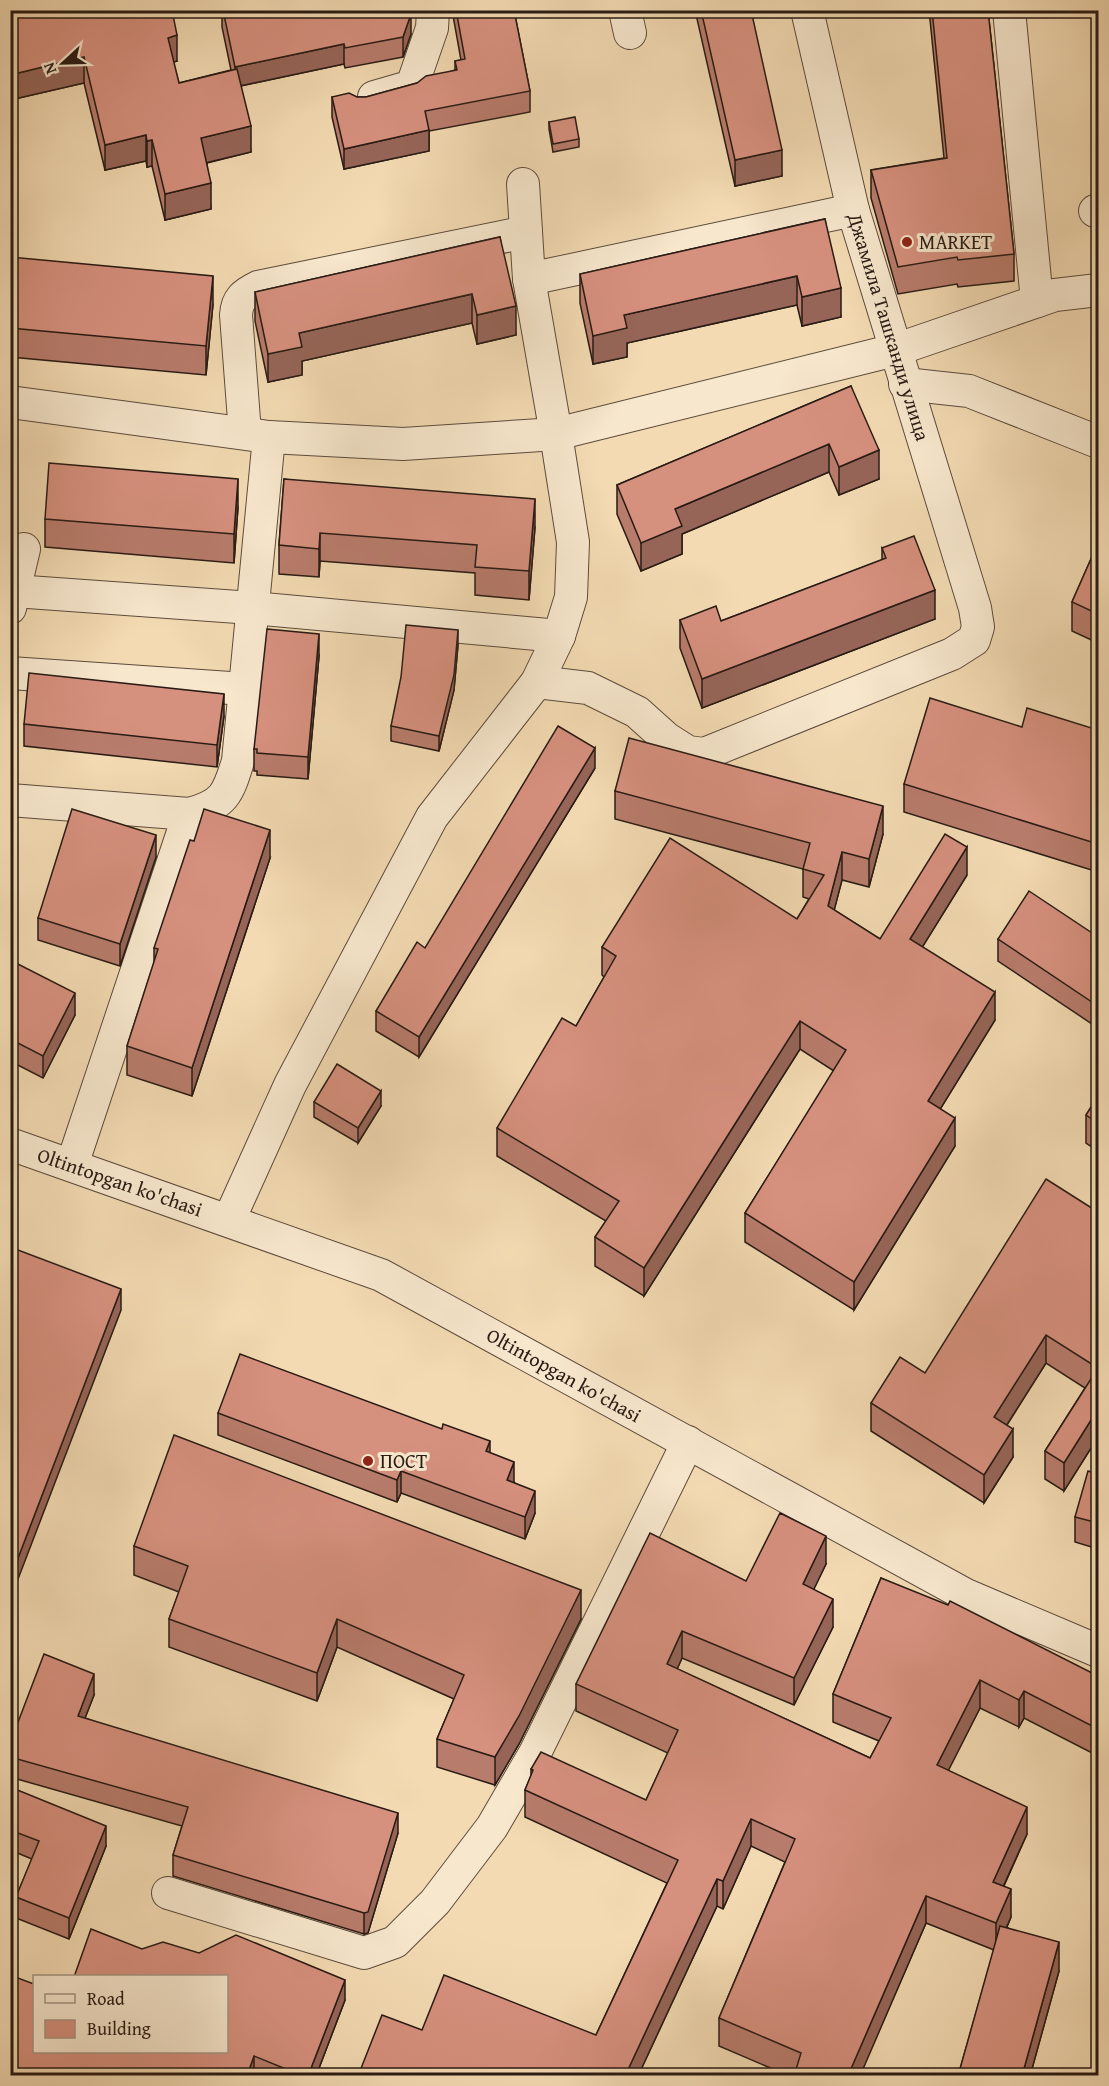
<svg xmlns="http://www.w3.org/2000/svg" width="1109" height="2086" font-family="'Gentium Book Plus',serif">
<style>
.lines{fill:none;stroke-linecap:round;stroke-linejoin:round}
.minor-casing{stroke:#5c4b3c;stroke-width:34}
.minor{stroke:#f7e7cd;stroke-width:32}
.wall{fill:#b87c6c;stroke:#291b14;stroke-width:1.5}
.shaded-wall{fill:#966558;stroke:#291b14;stroke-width:1.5}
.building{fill:#d6907e;stroke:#291b14;stroke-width:1.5}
.poi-dot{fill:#8f2418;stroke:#f7e7cd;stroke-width:2}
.labels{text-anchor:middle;stroke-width:6;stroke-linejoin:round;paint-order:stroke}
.poi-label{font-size:20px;fill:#291b14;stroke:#f7e7cd;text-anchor:start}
.street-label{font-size:20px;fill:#291b14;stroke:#f7e7cd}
</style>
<rect width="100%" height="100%" fill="#f3dab2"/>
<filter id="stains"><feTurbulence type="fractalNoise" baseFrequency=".00333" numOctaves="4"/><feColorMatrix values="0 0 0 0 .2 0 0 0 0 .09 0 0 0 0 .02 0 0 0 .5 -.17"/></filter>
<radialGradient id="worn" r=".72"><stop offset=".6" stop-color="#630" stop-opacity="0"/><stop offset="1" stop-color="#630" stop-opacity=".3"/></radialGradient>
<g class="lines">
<defs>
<g id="minor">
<path d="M625,10L630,33"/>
<path d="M1009,10L1037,301"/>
<path d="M374,97L412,86L432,28L433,10"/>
<path d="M1095,211H1098"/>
<path d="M529,279L853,210"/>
<path d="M905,384L969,391L1098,442"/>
<path d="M10,402L269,437L403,444L556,434L529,279L523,184"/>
<path d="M245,433L236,315C237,299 244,294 258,287L526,232"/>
<path d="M14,591L252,608L559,636"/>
<path d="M10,608L24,549"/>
<path d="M10,673L245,689"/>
<path d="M537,682L588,688L637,712L666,738L688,752L704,754L952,654L974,640L978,627L975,608L853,210L807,10"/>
<path d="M10,800L189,814L72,1165"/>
<path d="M189,814C224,805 228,794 238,761L269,437"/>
<path d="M10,1144L381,1275L966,1595L1098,1651"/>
<path d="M229,1220L290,1085L432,817L537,682L559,636L571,597L573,542L556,434L895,350L1055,295L1098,290"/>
<path d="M168,1893L364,1953L395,1942L435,1902L492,1827L535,1753L688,1442"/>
</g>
</defs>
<use href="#minor" class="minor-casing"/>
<use href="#minor" class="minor"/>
</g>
<g class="wall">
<path d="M10,10L136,15L177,61L173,62L179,83L231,70L222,27V10H336L337,13L411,34L403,57L345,68L344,64L241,86L251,152L207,163L211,209L165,220L152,166L147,167L146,161L105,170L84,83L10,100Z"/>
<path d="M452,10H514L530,91V112L429,131V151L344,169L332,117V97H366L417,83L455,70V61L461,60Z"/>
<path d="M695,10H751L782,176L735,186Z"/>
<path d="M929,10H988L1014,254V281L958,287L957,284L898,294L871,198V170L944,158Z"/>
<path d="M549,122L579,139V147L553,152L549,129Z"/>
<path d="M825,219L841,317L802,326L797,305L627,343V357L593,364L580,303V274Z"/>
<path d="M500,237L516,335L477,344L472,323L302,361V375L268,382L255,321V292Z"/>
<path d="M10,257L213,304L206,375L10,357Z"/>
<path d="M851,386L879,479L839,495L829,472L682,534V554L641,571L617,514V485Z"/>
<path d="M284,479L535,527L529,600L475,595V573L320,561L319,577L279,574V545Z"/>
<path d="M238,507L234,563L45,547V519Z"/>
<path d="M1098,543V643L1072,631V602Z"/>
<path d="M882,548L935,619L702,708L680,648V620L721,621L882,560Z"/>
<path d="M458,645L454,690L439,751L391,741V726Z"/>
<path d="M319,656L308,779L257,775V771H254V749Z"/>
<path d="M224,716L217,767L24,746V724Z"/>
<path d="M1022,727L1098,730V872L904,812V784Z"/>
<path d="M595,768L419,1057L376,1031V1011L425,948Z"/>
<path d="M615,791L883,834L869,887L842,880L834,910L880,939L967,875L922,947L995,1020L940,1109L955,1146L854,1310L745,1242V1213L834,1071L800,1049L644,1296L595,1266V1237L606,1221L497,1156V1128L576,1026L604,977L602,975V947L797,919L809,899L803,897V869L615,819Z"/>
<path d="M156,857L120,966L38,940V918Z"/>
<path d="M270,858L192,1096L127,1075V1046L154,963V948Z"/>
<path d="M1098,937V1028L998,961V939Z"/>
<path d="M10,960L75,1015L43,1078L10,1061Z"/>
<path d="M1098,1096V1151L1086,1143V1115Z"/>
<path d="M314,1102L381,1106L358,1143L314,1117Z"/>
<path d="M1098,1212V1437L1064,1491L1045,1479V1451L1085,1388L1046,1363L1007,1425L1013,1457L984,1503L871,1431V1403L925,1373Z"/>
<path d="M218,1413L490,1453L514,1482L535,1513L525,1539L401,1493L397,1502L218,1435Z"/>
<path d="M1098,1474V1549L1075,1542V1517Z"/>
<path d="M134,1546L581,1619L519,1744L495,1785L437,1767V1739L454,1699L337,1647L317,1701L169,1647V1619L179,1592L134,1575Z"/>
<path d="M826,1564L813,1590L833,1627L794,1705L682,1658L677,1669L870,1758L879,1741L833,1722V1694L881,1578L1098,1676V1756L1024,1718L1019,1727L980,1708L948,1770L1027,1834L1004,1886L1011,1917L1007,1927L1059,1971L1030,2076H958L994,1950L926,1923L860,2074L864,2076H789L719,2046V2018L785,1862L751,1846L723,1909L717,1906L638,2076H358L422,2030L596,2035L667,1883L525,1817V1790L531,1776V1769L646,1800L668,1753L576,1711V1684L746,1581Z"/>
<path d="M94,1695L85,1718L398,1833L368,1933L364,1934L173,1876V1855L182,1826L10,1777V1728L15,1730Z"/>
<path d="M10,1787L106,1846L69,1939L16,1918V1897L32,1859L10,1850Z"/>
<path d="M142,1949L345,2000L316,2076H10Z"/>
</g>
<g class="shaded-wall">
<path d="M411,14V34L403,57V37Z"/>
<path d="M177,35V61L168,64V38Z"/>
<path d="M344,44V64L235,87V67Z"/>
<path d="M84,57V83L10,100V75Z"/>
<path d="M251,126V152L201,164V138Z"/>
<path d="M429,130V151L344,169V149Z"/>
<path d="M146,135V161L105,170V145Z"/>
<path d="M152,140V166L147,167V141Z"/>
<path d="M782,150V176L735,186V160Z"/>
<path d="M211,183V209L165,220V194Z"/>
<path d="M213,276V304L206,375V346Z"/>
<path d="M797,276V305L627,343V357L593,364V336L624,315Z"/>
<path d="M841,288V317L802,326V297Z"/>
<path d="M472,294V323L302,361V375L268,382V354L299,333Z"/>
<path d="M516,306V335L477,344V315Z"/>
<path d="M829,444V472L682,534V554L641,571V543L675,509Z"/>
<path d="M879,450V479L839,495V467Z"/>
<path d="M238,479V507L234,563V534Z"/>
<path d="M535,499V527L529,600V571Z"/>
<path d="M320,533V561L319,577V549Z"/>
<path d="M935,590V619L702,708V679Z"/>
<path d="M458,630V645L454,690L439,751V736Z"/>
<path d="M319,634V656L308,779V757Z"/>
<path d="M224,694V716L217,767V745Z"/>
<path d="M595,748V768L419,1057V1037Z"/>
<path d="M883,806V834L869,887V859Z"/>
<path d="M270,830V858L192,1096V1068Z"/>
<path d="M156,835V857L120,966V944Z"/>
<path d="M967,847V875L910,967V939Z"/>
<path d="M842,852V880L828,934V906Z"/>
<path d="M995,992V1020L928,1129V1101Z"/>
<path d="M75,993V1015L43,1078V1056Z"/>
<path d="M800,1021V1049L644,1296V1268Z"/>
<path d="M381,1091V1106L358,1143V1128Z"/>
<path d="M955,1118V1146L854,1310V1282Z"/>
<path d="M121,1289V1310L10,1600V1579Z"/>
<path d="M1046,1335V1363L994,1445V1417Z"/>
<path d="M1098,1409V1437L1064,1491V1463Z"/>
<path d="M1013,1429V1457L984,1503V1475Z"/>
<path d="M490,1441V1463L486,1451Z"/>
<path d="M514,1462V1484L507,1480Z"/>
<path d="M401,1471V1493L397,1502V1480Z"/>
<path d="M535,1491V1513L525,1539V1517Z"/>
<path d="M826,1536V1564L803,1612V1584Z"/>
<path d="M581,1590V1619L519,1744L495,1785V1757Z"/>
<path d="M833,1599V1627L794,1705V1678Z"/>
<path d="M337,1619V1647L317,1701V1673Z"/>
<path d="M682,1631V1658L667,1692V1664Z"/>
<path d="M94,1674V1695L78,1736V1716Z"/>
<path d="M980,1680V1708L937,1793V1765Z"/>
<path d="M1024,1691V1718L1019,1727V1700Z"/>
<path d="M1027,1807V1834L993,1909V1882Z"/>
<path d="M398,1813V1833L368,1933L364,1934V1913Z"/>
<path d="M751,1819V1846L723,1909V1881Z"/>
<path d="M106,1826V1846L69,1939V1918Z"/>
<path d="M717,1879V1906L638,2076H625Z"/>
<path d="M1011,1889V1917L996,1951V1923Z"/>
<path d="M926,1896V1923L860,2076L850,2071Z"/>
<path d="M1059,1942V1971L1030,2076H1022Z"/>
<path d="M345,1980V2000L316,2076H308Z"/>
<path d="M254,2056V2076H247Z"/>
</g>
<g class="building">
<path d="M10,10H135L136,15L157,10H172L177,35L168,38L179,83L237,69L251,126L201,138L211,183L165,194L152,140L147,141L146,135L105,145L84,57L10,75Z"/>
<path d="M223,10H336L337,13L349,10H410L411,14L403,37L345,48L344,44L235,67Z"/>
<path d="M456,10H514L530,91L425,111L429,130L344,149L332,97L349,93L357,97H366L417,83L426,76L457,70L455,61L465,59Z"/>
<path d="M701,10H751L782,150L735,160Z"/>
<path d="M932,10H988L1014,254L958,260L957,257L898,267L871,170L947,158Z"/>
<path d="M575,117L579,139L553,144L549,122Z"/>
<path d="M825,219L841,288L802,297L797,276L624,315L627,328L593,336L580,274Z"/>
<path d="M500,237L516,306L477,315L472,294L299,333L302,347L268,354L255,292Z"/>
<path d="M10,257L213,276L206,346L10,328Z"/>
<path d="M851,386L879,450L839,467L829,444L675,509L682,526L641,543L617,485Z"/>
<path d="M49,463L238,479L234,534L45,519Z"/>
<path d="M284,479L535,499L529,571L475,567L477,545L320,533L319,549L279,545Z"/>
<path d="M914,536L935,590L702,679L680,620L716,606L721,621L886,558L882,548Z"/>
<path d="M1098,543V614L1072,602Z"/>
<path d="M406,625L458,630L454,675L439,736L391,726L401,677Z"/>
<path d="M267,629L319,634L308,757L257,753V749H254Z"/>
<path d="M29,673L224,694L217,745L24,724Z"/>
<path d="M930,698L1022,727L1027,708L1098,730V844L904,784Z"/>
<path d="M558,726L595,748L419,1037L376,1011L417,942L425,948Z"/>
<path d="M629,738L883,806L869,859L842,852L828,906L880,939L945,834L967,847L910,939L995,992L928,1101L955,1118L854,1282L745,1213L846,1050L800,1021L644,1268L595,1237L619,1201L497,1128L562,1018L576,1026L616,956L602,947L670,838L797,919L824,875L803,869L810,843L615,791Z"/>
<path d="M72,809L156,835L120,944L38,918Z"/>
<path d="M204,809L270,830L192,1068L127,1046L158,949L154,948L190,840L194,841Z"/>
<path d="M1029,891L1098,937V1006L998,939Z"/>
<path d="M10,960L75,993L43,1056L10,1039Z"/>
<path d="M337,1064L381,1091L358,1128L314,1102Z"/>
<path d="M1098,1096V1123L1086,1115Z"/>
<path d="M1046,1179L1098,1212V1409L1064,1463L1045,1451L1098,1368L1046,1335L994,1417L1013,1429L984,1475L871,1403L900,1357L925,1373Z"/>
<path d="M10,1247L121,1289L10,1579Z"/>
<path d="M240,1354L442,1429L443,1424L490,1441L486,1451L514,1462L507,1480L535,1491L525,1517L401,1471L397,1480L218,1413Z"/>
<path d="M174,1435L581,1590L519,1716L495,1757L437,1739L464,1675L337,1619L317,1673L169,1619L188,1566L134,1546Z"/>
<path d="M1088,1471L1098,1474V1523L1075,1517Z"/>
<path d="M780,1513L826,1536L803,1584L833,1599L794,1678L682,1631L667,1664L870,1758L891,1718L833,1694L881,1578L948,1605L950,1601L1098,1676V1729L1024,1691L1019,1700L980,1680L937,1765L1027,1807L993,1882L1011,1889L996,1923L926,1896L850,2071L864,2076H794L801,2053L719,2018L795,1839L751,1819L723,1881L717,1879L625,2076H358L382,2015L422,2030L444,1975L596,2035L678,1860L525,1790L533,1770L531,1769L541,1752L646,1800L678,1730L576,1684L650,1533L746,1581Z"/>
<path d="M44,1654L94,1674L78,1716L398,1813L368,1912L364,1913L173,1855L188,1807L10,1757V1728L15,1730Z"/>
<path d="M10,1787L106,1826L69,1918L16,1897L39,1841L10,1830Z"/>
<path d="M1000,1926L1059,1942L1022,2076H958Z"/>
<path d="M91,1929L142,1949L163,1942L199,1953L236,1935L345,1980L308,2076H303L254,2056L247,2076H10V1975L34,1984V2052H226V1977H74Z"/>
</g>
<g class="poi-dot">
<circle cx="907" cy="242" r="6"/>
<circle cx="368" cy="1461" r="6"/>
</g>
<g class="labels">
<g class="poi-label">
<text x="919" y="249">MARKET</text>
<text x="380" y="1468">ПОСТ</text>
</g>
<g class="street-label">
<text transform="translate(889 327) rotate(73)" y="7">Джамила Ташканди улица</text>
<text transform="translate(120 1182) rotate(19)" y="7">Oltintopgan ko'chasi</text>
<text transform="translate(564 1375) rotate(29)" y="7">Oltintopgan ko'chasi</text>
</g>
</g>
<rect width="1109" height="2086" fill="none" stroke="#f3dab2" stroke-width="36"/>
<rect x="12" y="12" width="1085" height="2062" fill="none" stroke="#291b14" stroke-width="3"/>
<rect x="18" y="18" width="1073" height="2050" fill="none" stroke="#291b14" stroke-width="1.5"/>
<rect x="33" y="1975" width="195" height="78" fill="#f7e7cd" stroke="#a59583" stroke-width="1.5"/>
<rect x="45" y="1994" width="30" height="9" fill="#f7e7cd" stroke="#a59583" stroke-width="1.5"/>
<text x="87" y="2005" font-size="18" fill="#291b14">Road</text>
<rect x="45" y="2020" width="30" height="18" fill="#d6907e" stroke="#a59583" stroke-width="1.5"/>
<text x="87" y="2035" font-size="18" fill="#291b14">Building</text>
<g transform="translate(63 63) rotate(248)" stroke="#f7e7cd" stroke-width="4.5" paint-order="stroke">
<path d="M0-4.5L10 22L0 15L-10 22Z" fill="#291b14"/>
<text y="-9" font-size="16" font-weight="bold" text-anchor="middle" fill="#291b14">N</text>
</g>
<rect width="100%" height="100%" filter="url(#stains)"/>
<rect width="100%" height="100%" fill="url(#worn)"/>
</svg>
